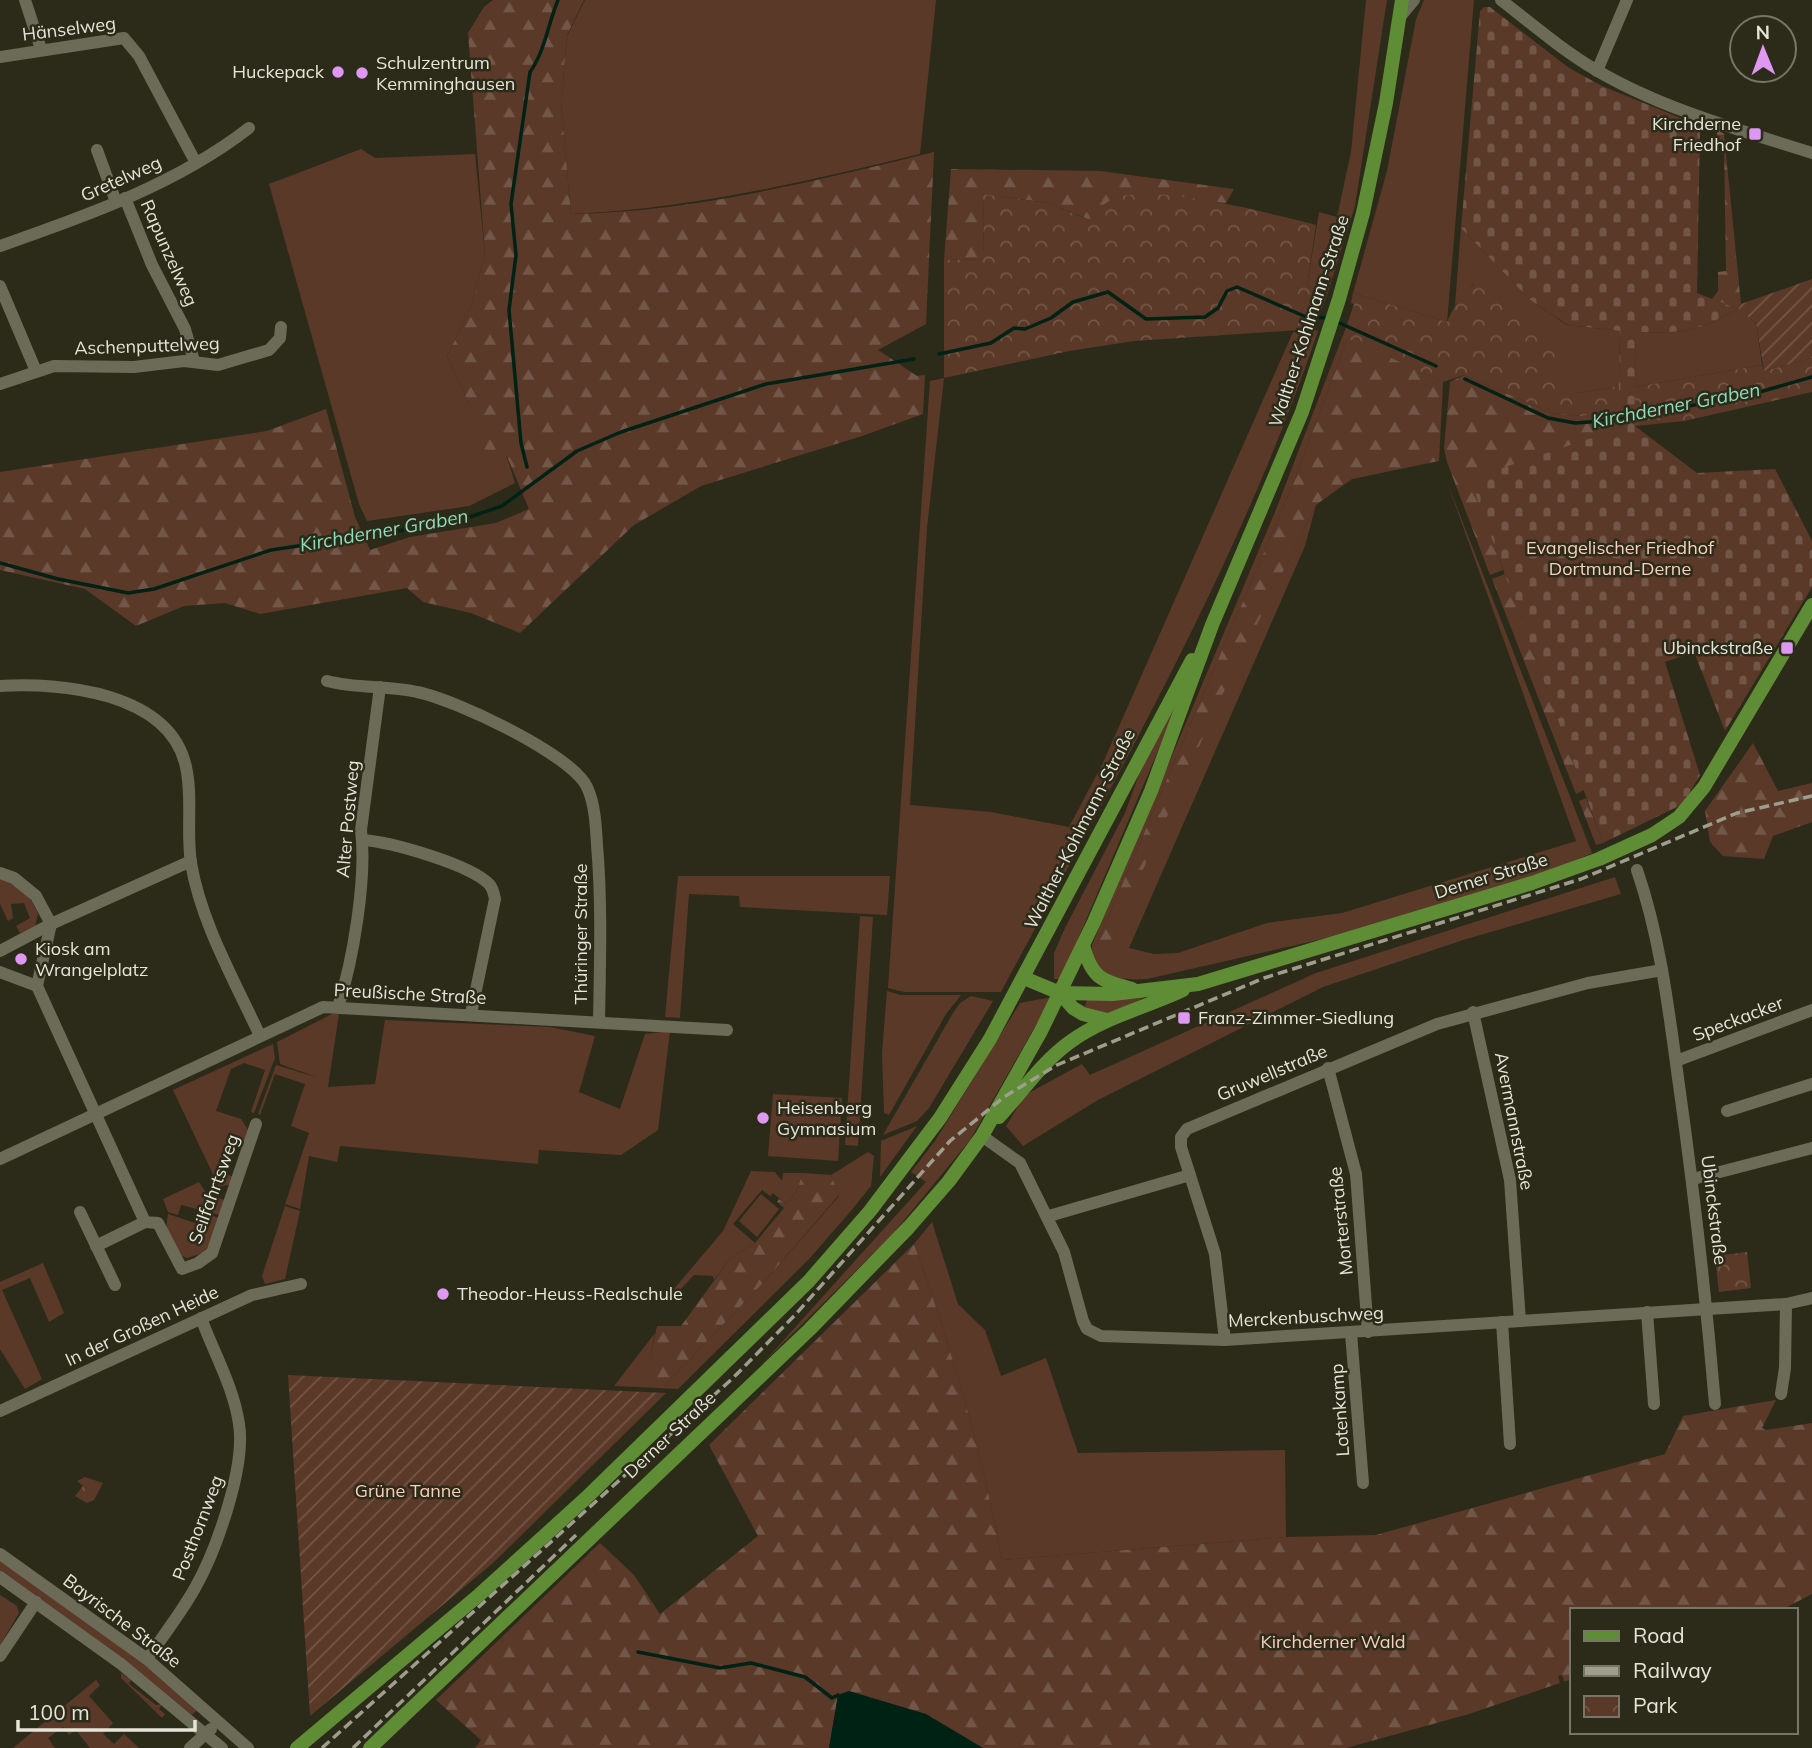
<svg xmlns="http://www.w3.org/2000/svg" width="1812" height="1748" font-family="Mulish,sans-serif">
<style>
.grass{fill:#5b3928}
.forest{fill:url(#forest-firs)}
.cemetery{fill:url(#cemetery-stones)}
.park{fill:url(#park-crowns)}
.garden{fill:url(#garden-furrows)}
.water{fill:#002215}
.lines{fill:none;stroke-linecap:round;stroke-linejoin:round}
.stream{stroke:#002215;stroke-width:3.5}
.minor{stroke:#6c6b57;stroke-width:12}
.major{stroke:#5e8d36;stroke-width:14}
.rail{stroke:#9e9e8f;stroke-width:3.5;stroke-dasharray:10 5;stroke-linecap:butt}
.poi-dot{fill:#de98f2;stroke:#2c2b19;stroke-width:2.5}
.labels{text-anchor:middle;stroke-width:5;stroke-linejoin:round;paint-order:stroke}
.street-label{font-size:18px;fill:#e5e5d9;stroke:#2c2b19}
.poi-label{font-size:18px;fill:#e5e5d9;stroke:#2c2b19;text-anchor:start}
.park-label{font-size:18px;fill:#facfbb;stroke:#2c2b19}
.water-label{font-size:19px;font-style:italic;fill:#8edebd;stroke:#2c2b19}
</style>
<defs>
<pattern id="forest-firs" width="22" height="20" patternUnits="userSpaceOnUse" patternTransform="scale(1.75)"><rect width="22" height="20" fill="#5b3928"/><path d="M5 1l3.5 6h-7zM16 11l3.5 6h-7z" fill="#725647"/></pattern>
<pattern id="cemetery-stones" width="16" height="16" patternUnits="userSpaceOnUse" patternTransform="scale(1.75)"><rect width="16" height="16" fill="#5b3928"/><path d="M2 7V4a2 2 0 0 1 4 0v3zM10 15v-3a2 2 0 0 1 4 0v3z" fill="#725647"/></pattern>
<pattern id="park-crowns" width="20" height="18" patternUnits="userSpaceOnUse" patternTransform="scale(1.75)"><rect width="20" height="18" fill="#5b3928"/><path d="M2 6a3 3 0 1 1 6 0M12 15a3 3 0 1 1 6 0" fill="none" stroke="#725647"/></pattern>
<pattern id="garden-furrows" width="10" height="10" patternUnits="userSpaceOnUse" patternTransform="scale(1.75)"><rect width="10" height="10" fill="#5b3928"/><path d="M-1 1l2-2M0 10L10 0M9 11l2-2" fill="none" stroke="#725647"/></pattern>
</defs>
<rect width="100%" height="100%" fill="#2c2b19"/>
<g class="grass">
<path d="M585,0H936L920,154C805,182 690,209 571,214L561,103L567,36Z"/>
<path d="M1366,0H1387L1355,206L1327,295L1307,286L1319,212L1337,217L1351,152Z"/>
<path d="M1424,0H1474L1447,322L1353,293L1387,171L1416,19Z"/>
<path d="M361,149L375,158L475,154L485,254L472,305L447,356L469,404L506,454L515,483L469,506L367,521L359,504L269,184Z"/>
<path d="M1461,228L1530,300L1567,325L1620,331L1619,386L1579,393L1557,375L1473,284L1455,305Z"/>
<path d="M1738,309L1756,323L1762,365L1635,387L1636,332C1685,333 1694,333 1738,309Z"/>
<path d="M1314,329L1318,331C1240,563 1116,777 1001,992H904L888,988L930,381L944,378L927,528L910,805L991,812L1069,827L1102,765L1293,332Z"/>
<path d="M1343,335L1348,337L1293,484L1095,948L1316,505L1305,546L1129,948L1154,954L1178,953L1267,923L1342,913L1576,841L1447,482L1592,853L1551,871L1344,934L1147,979C1121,981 1091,977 1092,945L1275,512Z"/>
<path d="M1197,659L1061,979H1054V953L1065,928L1125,813L1145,758Z"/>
<path d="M678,876H890L887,915L740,907L739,896L689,894L680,1018L665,1017Z"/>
<path d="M1615,877L1621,894L1463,940L1323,987L1098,1100L1023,1146L1006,1126L1025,1095L1082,1064L1090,1075L1316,973Z"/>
<path d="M0,878C17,885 32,896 38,914L35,926L20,933L16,926L30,918L24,903L11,904L13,918L8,921L0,904Z"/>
<path d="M860,916L873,917L858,1146L845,1145Z"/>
<path d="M887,991L900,995H961L946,1014L889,1115L884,1113L882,1053Z"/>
<path d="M971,996L993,1001L929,1108L917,1121L883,1135L953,1013L960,1003Z"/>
<path d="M1052,997L970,1140L892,1235L763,1363L926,1182L911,1172L935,1141L1020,1003Z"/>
<path d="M1144,998L1111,1013L1102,1015L1084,1009L1087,1000Z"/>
<path d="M332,1014H339L328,1087L375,1084L385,1020L550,1027L595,1036L579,1092L620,1109L645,1034L670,1031L658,1130L621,1155L539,1150L538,1164L340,1146L337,1162L309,1156L300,1209L285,1204L309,1133L291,1126L305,1084L275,1074L260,1115L258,1114L276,1065L319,1078L280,1064L277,1042Z"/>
<path d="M273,1044L275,1058L254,1113L251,1112L265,1070L244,1063L231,1069L216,1111L241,1119L248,1130L245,1141L237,1139L225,1173L233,1177L231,1184L219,1187L173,1090Z"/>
<path d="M773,1094L842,1098L838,1161L768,1156Z"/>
<path d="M917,1126L880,1177L881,1141Z"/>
<path d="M868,1152L874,1156L871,1186L850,1212L810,1258L678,1389L614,1386L655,1333L649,1363L664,1386L762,1284L839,1196L831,1175Z"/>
<path d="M751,1171L775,1172L782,1181L783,1173H803L796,1192L786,1204L773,1193L770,1196L762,1190L733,1224L755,1243L730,1259L714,1280L713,1276L694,1275L678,1292L674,1289L723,1231Z"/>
<path d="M199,1182L206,1193L224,1200L220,1215L181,1205L178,1215L168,1212L163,1199Z"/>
<path d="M761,1194L779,1209L757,1237L739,1221Z"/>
<path d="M285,1206L300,1211L285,1279L265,1284L262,1276Z"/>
<path d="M202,1212L219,1218L206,1252L187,1258L182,1256L166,1229L168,1214L198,1224Z"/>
<path d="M932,1222L958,1304L985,1330L1001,1376L1046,1358L1078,1453L1285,1450L1286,1537L1002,1560C982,1452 952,1348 914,1244Z"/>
<path d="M43,1263L64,1313L49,1322L30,1278L2,1290L42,1379L25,1389L0,1349V1282Z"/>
<path d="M0,1558L132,1652L197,1710L192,1715L72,1622L0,1572Z"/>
<path d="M0,1595L17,1606L19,1613L0,1645Z"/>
<path d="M121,1673L131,1680L129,1684L156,1705L162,1704L159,1709L165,1714L162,1718L121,1678Z"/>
<path d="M96,1680L100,1685L89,1696L113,1723L103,1734L114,1744L124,1734L139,1748H90L76,1730L69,1735L63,1727L48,1738L55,1748H13Z"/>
</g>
<g class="forest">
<path d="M493,0H584L567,35L561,103L571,214C694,212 815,181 934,152L926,324L878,350L917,376L925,375L923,414L862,436L701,486L634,525L520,633L471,613L423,602L407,588L260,614L225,603L184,606L136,626L85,589L0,570V472L267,431L326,409L355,517L370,550L410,537L496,523L529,509L506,454L477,448L484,427L469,404L447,356L472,305L485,254L468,33L484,7Z"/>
<path d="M1718,129L1724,134L1741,304L1738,309L1712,299L1718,291V272L1726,271L1724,143L1715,142Z"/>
<path d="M951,169L1100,171L1234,189L1226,203L1137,195L1090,220L1048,203L983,194L984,259L944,260Z"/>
<path d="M1348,337L1443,382L1439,461L1352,479L1316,505L1226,687L1105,953L1095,948L1293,484Z"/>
<path d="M1464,375L1552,413L1581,416L1619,412V429L1471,479L1503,570L1490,575L1447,462L1444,448L1450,382Z"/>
<path d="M1505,574L1584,790L1576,794L1492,579Z"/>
<path d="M1753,743L1778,791L1812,783V822L1773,836L1764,859L1723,856L1710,842L1705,811Z"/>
<path d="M1586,798L1603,843L1596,845L1579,801Z"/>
<path d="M803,1173L831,1175L839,1195L762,1284L664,1386L640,1384L636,1378L649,1363L657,1326H681L730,1259L755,1243L784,1208L777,1202L779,1199L786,1204L796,1192Z"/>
<path d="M914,1244C952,1348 982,1452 1002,1560L1286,1537L1376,1535L1665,1454L1683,1416L1776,1400L1762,1428L1766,1430L1812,1423V1594L1781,1610H1572V1680L1564,1681L1562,1675L1558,1676L1560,1683L1469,1714L1346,1748H983L838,1695L829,1748H475L481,1740L436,1700L600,1543L634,1575L660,1614L758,1536L709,1445Z"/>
</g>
<path class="cemetery" d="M1484,7H1490L1569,68L1602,86L1700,126L1697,293L1738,309C1694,333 1685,333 1636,332L1635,426L1697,473L1775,469L1812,541V587L1725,731L1694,652L1665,662L1700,775L1683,804L1603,843L1470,479L1618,429L1620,331L1568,325L1530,300L1461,228L1480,11Z"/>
<g class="park">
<path d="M983,194L1048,203L1089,220C1096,211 1102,204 1113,199C1153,182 1272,214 1316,225L1307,286L1327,295L1314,329L1134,341L1069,351L944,378V260L984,259Z"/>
<path d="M1482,280L1558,337L1557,374L1579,393L1619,386V412L1581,416L1552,413L1464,375L1443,382L1343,336L1354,304L1351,303L1353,293L1447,322C1455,305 1464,287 1482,280Z"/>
<path d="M1812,358V392L1684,421L1635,426V387L1762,365L1764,371Z"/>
<path d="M1747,1252L1751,1288L1719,1292L1715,1256Z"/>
<path d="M85,1477L103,1483L94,1500L87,1503L75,1496L83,1486L77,1481Z"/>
</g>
<g class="garden">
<path d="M1812,279V358L1764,371L1756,323L1738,309L1741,304Z"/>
<path d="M288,1375L666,1393L493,1563L310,1716Z"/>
</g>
<path class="water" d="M849,1691L926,1714L983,1748H829L838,1695Z"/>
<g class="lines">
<g class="stream">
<path d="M1335,321L1436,366"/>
<path d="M939,354L991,343L1014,328L1025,329L1051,318L1073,302L1108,292L1146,319L1205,317L1218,308L1227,291L1237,287L1304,316L1328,318"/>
<path d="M1465,379L1548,418L1575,423L1617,420L1756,393L1812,377"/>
<path d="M527,467L521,443L509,310L516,255L511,204L530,72C545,51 548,24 558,0"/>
<path d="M0,563L58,579L128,593L154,589L271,550L452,523L502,506L577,451L621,432L766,384L914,359"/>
<path d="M638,1652L720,1668L751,1663L805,1677L832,1698L838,1695"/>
</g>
<g class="minor">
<path d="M25,0L41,49"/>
<path d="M1501,0C1532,24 1562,50 1596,70C1662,109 1740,130 1812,153"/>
<path d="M1400,17L1414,0"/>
<path d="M0,57L124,38L139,56L196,163"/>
<path d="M1597,71L1627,0"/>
<path d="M97,150L116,202"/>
<path d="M125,198L152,265L185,329L194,361"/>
<path d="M0,246C86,216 177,184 249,128"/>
<path d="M0,286L36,371"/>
<path d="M0,384L54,366L134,367L184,361L218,365L269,350L280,338L281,327"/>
<path d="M327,681C357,689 387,685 417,692C454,699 571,754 587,787C595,804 596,827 597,845C602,904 600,962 599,1021"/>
<path d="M0,686C60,682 170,692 186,767C193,798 186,831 191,863C201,923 235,981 260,1036"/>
<path d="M363,840C391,842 469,864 489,884C493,888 494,894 495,899L471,1014"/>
<path d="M1637,870C1661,940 1669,1013 1679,1085C1694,1192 1706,1297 1715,1404"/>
<path d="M0,873L14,878L36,896L51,924L37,986L145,1222L158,1223L182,1269L198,1263L212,1253L256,1124"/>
<path d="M0,951L51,924L191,861"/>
<path d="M0,972L37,986"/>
<path d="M338,1007C353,961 367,878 361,830L380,687"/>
<path d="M1473,1012L1510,1180L1520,1321"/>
<path d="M1676,1061L1812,1010"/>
<path d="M1328,1068L1356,1174L1368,1332"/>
<path d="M1727,1111L1812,1084"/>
<path d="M982,1136L1020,1163L1064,1252L1083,1321L1087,1329L1101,1336L1225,1340L1786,1304L1812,1298"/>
<path d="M0,1159L323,1007L727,1030"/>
<path d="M1693,1179L1812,1148"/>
<path d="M80,1212L115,1285"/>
<path d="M1049,1216L1190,1175"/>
<path d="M96,1246L145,1222"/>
<path d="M1647,1312L1654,1404"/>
<path d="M1502,1322L1510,1444"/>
<path d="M1351,1333L1363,1483"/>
<path d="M1225,1340L1215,1254L1181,1147V1137L1187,1129L1437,1024L1588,983L1662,970"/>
<path d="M1781,1394L1785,1368L1786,1304"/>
<path d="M0,1411L252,1295L301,1284"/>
<path d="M0,1554L147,1659L248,1748"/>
<path d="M0,1577L121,1664L222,1748"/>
<path d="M0,1656L36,1602"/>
<path d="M147,1659C163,1636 181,1613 195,1588C216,1551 246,1467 239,1424C234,1388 214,1353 201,1318"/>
<path d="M190,1748L211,1729"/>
</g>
<g class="major">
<path d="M1083,945C1092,979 1101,980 1132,989"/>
<path d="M1024,978L1060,993L1073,1008L1083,1014L1107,1020"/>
<path d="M1060,993L1113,994L1198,984L1532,883L1599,859L1652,835L1679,817L1704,787L1812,605"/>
<path d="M999,1117C1022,1092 1042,1062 1070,1042C1104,1017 1145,1008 1183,990"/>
<path d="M297,1748L479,1595L586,1498L809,1281L870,1211L940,1118L990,1039L1192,660"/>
<path d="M370,1748L810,1329L909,1227L949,1181L982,1136L1041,1031L1094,922L1151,791L1212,625L1302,412L1339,299L1363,213L1386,103L1402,0"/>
</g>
<g class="rail">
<path d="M322,1748L733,1378L795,1315L950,1141L1004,1097L1057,1065L1264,978L1581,879L1737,813L1812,796"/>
<path d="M353,1748L576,1535"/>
</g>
</g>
<g class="poi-dot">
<circle cx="338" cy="72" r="7"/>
<circle cx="362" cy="73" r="7"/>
<rect x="1748" y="127" width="14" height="14" rx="3.5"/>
<rect x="1780" y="641" width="14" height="14" rx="3.5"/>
<circle cx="21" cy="959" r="7"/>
<rect x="1177" y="1011" width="14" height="14" rx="3.5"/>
<circle cx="763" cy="1118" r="7"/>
<circle cx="443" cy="1294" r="7"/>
</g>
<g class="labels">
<g class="street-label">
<text transform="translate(69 29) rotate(-7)" y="6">Hänselweg</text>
<text transform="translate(121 179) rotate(-24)" y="6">Gretelweg</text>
<text transform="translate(169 253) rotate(66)" y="6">Rapunzelweg</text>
<text transform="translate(1309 321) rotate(-72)" y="6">Walther-Kohlmann-Straße</text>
<text transform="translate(147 346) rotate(-2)" y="6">Aschenputtelweg</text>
<text transform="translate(348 819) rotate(-85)" y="6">Alter Postweg</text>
<text transform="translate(1080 829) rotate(-63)" y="6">Walther-Kohlmann-Straße</text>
<text transform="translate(1491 876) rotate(-17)" y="6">Derner Straße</text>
<text transform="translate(581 934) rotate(-90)" y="6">Thüringer Straße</text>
<text transform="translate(410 994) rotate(3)" y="6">Preußische Straße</text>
<text transform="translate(1738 1019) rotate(-21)" y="6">Speckacker</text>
<text transform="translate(1272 1073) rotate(-23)" y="6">Gruwellstraße</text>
<text transform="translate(1514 1121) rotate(79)" y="6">Avermannstraße</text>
<text transform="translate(214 1189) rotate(-70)" y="6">Seilfahrtsweg</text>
<text transform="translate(1714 1210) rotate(83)" y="6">Ubinckstraße</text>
<text transform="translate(1341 1221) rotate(-96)" y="6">Morterstraße</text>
<text transform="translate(1306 1317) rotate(-3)" y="6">Merckenbuschweg</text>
<text transform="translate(142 1326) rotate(-25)" y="6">In der Großen Heide</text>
<text transform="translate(1340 1410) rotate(-94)" y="6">Lotenkamp</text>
<text transform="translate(670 1435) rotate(-43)" y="6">Derner Straße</text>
<text transform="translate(198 1528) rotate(-69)" y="6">Posthornweg</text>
<text transform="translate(122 1621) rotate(37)" y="6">Bayrische Straße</text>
</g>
<g class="poi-label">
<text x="376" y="69">Schulzentrum<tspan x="376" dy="21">Kemminghausen</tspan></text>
<text x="324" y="78" text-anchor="end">Huckepack</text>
<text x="1741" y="130" text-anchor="end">Kirchderne<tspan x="1741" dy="21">Friedhof</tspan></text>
<text x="1773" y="654" text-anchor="end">Ubinckstraße</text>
<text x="35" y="955">Kiosk am<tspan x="35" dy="21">Wrangelplatz</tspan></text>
<text x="1198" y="1024">Franz-Zimmer-Siedlung</text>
<text x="777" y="1114">Heisenberg<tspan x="777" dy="21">Gymnasium</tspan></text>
<text x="457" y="1300">Theodor-Heuss-Realschule</text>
</g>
<g class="park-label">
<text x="1620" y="554">Evangelischer Friedhof<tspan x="1620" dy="21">Dortmund-Derne</tspan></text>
<text x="408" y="1497">Grüne Tanne</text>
<text x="1333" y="1648">Kirchderner Wald</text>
</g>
<g class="water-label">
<text transform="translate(1676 405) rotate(-11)" y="7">Kirchderner Graben</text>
<text transform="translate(384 530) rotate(-10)" y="7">Kirchderner Graben</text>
</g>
</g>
<rect x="1570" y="1608" width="228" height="126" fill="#2c2b19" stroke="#767566" stroke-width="2"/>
<rect x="1584" y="1631" width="35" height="10" fill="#5e8d36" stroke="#767566" stroke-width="2"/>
<text x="1633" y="1643" font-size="21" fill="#e5e5d9">Road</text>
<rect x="1584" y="1666" width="35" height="10" fill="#9e9e8f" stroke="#767566" stroke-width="2"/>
<text x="1633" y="1678" font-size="21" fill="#e5e5d9">Railway</text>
<rect x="1584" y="1696" width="35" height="21" fill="url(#park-crowns)" stroke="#767566" stroke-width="2"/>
<text x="1633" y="1713" font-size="21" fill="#e5e5d9">Park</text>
<g transform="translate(1763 49) rotate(359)"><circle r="33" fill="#2c2b19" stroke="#767566" stroke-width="2"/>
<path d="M0-5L12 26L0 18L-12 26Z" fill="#de98f2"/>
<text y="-10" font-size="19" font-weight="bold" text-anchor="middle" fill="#e5e5d9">N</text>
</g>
<path d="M18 1720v10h177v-10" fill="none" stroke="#e5e5d9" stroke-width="3.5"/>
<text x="28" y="1720" font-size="21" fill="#e5e5d9" stroke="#2c2b19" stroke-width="5" paint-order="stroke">100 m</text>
</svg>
